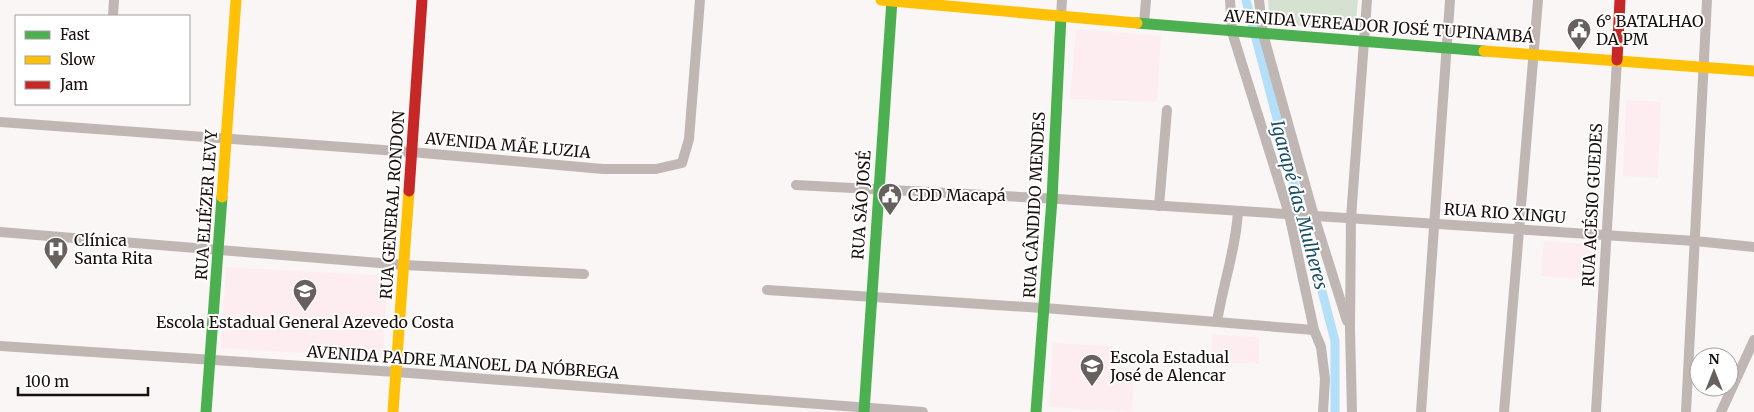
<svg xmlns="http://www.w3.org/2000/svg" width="1754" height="412" font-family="Merriweather,serif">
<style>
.education{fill:#fdedf1}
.green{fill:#d5e2d2}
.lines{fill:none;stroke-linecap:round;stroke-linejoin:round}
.canal{stroke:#b3e0f8;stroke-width:9}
.street{stroke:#c0b7b4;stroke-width:10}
.fast{stroke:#4caf50;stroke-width:11}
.slow{stroke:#ffc107;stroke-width:11}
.jam{stroke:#c62828;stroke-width:11}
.labels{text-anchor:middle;stroke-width:4;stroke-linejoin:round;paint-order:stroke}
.poi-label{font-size:16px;fill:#1a0f0b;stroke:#fff;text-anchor:start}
.street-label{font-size:16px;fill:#1a0f0b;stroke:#fff}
.water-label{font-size:18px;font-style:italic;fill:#1a4f66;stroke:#fff}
</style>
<rect width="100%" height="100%" fill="#faf6f5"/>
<g class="education">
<path d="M1076,29L1161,36L1157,102L1070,99Z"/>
<path d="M1626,100L1661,102L1658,178L1623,176Z"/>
<path d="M1544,241L1599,245L1596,280L1541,276Z"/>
<path d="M226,267L388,276L383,358L221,348Z"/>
<path d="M1213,335L1259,337V364L1211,362Z"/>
<path d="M1053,343L1111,346L1110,367L1134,368L1132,412L1049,407Z"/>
</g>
<path class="green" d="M1268,0H1358L1355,31L1270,23Z"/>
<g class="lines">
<path class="canal" d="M1246,0L1335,341V412"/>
<g class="street">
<path d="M1230,0L1232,32L1289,214L1314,330L1321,347L1325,379L1323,412"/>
<path d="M1259,0L1263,34L1314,216L1347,321"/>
<path d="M113,16L114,0"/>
<path d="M1061,16L1062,0"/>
<path d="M1144,24L1146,0"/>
<path d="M0,122L411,152L603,169H656L682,163L689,139L700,0"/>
<path d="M796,185L1058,199L1695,241L1754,247"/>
<path d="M1159,206L1167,110"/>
<path d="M0,232L404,265L584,274"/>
<path d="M767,290L1057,309L1314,330"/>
<path d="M1217,322C1223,284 1236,249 1238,211"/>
<path d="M0,346L396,372L923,412"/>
<path d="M1352,412L1350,329L1351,218L1367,0"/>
<path d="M1421,412L1450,0"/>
<path d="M1504,412L1538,0"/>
<path d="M1596,412L1617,60"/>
<path d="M1686,412L1707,0"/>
<path d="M1721,412L1754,340"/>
</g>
<g class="fast">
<path d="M1137,23L1484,51"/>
<path d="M206,412L222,197"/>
<path d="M864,412L892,0"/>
<path d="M1036,412L1052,199L1061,16"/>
</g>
<g class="slow">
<path d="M881,0L1137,23"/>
<path d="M1484,51L1754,71"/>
<path d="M222,197L236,0"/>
<path d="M393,412L409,191"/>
</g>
<g class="jam">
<path d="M1617,60L1620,0"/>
<path d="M409,191L422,0"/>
</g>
</g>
<defs>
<symbol id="civic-pin" viewBox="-11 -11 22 30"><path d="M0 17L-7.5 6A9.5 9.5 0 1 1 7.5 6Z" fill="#68605d" stroke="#fff"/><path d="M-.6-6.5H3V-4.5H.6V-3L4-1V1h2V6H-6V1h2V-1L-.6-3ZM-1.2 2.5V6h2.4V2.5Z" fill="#fff"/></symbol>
<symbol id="hospital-pin" viewBox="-11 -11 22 30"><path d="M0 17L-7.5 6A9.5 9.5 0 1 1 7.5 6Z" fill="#68605d" stroke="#fff"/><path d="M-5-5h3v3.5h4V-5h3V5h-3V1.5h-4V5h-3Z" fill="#fff"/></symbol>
<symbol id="school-pin" viewBox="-11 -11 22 30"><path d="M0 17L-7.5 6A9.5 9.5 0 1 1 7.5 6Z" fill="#68605d" stroke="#fff"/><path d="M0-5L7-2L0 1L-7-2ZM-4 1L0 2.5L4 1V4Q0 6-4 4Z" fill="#fff"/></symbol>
</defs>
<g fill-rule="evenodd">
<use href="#civic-pin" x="1565" y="16" width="28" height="38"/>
<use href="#civic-pin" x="876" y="181" width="28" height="38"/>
<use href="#hospital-pin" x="42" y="235" width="28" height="38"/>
<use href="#school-pin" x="291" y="277" width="28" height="38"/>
<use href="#school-pin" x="1078" y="352" width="28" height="38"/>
</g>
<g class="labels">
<g class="poi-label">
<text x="1596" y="27">6° BATALHAO<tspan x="1596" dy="18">DA PM</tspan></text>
<text x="908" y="201">CDD Macapá</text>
<text x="74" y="246">Clínica<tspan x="74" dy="18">Santa Rita</tspan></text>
<text x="305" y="328" text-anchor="middle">Escola Estadual General Azevedo Costa</text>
<text x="1110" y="363">Escola Estadual<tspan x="1110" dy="18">José de Alencar</tspan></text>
</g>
<g class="street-label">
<text transform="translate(1379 26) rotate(4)" y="6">AVENIDA VEREADOR JOSÉ TUPINAMBÁ</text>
<text transform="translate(508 145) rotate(5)" y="6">AVENIDA MÃE LUZIA</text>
<text transform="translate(206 205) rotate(-86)" y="6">RUA ELIÉZER LEVY</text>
<text transform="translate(392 205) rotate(-86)" y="6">RUA GENERAL RONDON</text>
<text transform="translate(861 205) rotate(-86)" y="6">RUA SÃO JOSÉ</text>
<text transform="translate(1034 205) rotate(-87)" y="6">RUA CÂNDIDO MENDES</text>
<text transform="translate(1592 205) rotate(-87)" y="6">RUA ACÉSIO GUEDES</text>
<text transform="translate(1505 213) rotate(4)" y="6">RUA RIO XINGU</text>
<text transform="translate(463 362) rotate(4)" y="6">AVENIDA PADRE MANOEL DA NÓBREGA</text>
</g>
<g class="water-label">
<text transform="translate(1299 205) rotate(75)" y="6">Igarapé das Mulheres</text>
</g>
</g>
<rect x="15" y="15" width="175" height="90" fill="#ffffff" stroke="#a39f9d"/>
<rect x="25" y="31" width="25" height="8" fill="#4caf50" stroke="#a39f9d"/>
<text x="60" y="40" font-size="15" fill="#1a0f0b">Fast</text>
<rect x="25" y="56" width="25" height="8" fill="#ffc107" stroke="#a39f9d"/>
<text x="60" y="65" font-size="15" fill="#1a0f0b">Slow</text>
<rect x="25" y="81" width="25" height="8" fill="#c62828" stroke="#a39f9d"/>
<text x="60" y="90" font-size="15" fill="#1a0f0b">Jam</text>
<g transform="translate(1714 372)"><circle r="24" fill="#ffffff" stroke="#a39f9d"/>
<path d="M0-4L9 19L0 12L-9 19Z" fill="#68605d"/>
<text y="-8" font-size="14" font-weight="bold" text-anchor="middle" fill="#1a0f0b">N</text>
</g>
<path d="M18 387v8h130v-8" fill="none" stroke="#1a0f0b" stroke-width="2.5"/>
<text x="25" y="387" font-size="15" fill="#1a0f0b" stroke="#ffffff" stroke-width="4" paint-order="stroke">100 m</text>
</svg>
